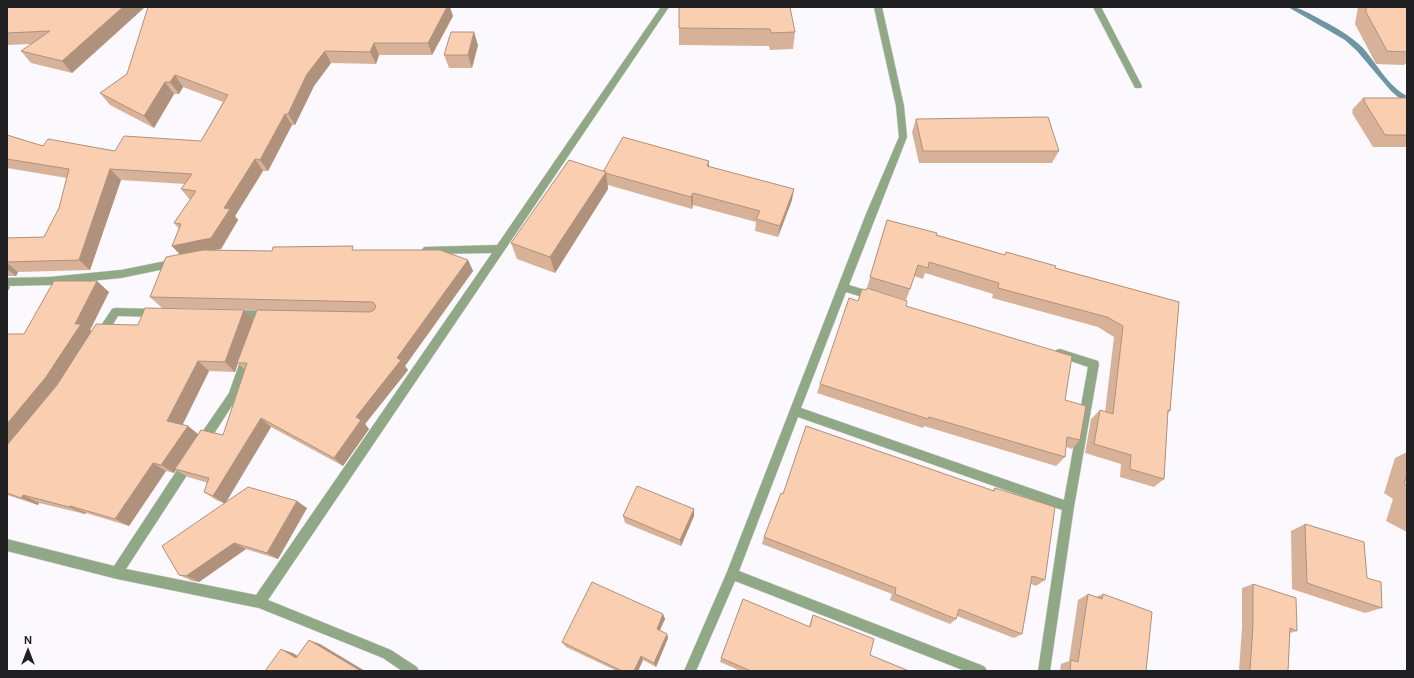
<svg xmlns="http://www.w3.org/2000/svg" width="1414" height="678" font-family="'DM Sans',sans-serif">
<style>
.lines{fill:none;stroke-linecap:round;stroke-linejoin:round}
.stream{fill:#6e95a2;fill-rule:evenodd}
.lane-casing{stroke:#d8d6da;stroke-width:1}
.street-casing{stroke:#d8d6da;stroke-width:1}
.lane{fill:#91a886;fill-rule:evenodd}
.street{fill:#91a886;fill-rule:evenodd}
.wall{fill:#d7b298;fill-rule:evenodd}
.shaded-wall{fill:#af917c}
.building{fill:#facfb1;stroke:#af917c}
</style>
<rect width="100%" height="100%" fill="#fbf9fd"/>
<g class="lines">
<path class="stream" d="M1288,7C1299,7 1307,12 1316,17C1333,26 1350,35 1363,48C1377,64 1388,86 1407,96V102L1398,97L1391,91L1357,51L1345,40Z"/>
<defs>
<path id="lane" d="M49,277L52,278L54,281L52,284L49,285L7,286V278Z"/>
<g id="street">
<path d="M661,7H669L268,600L391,650L417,667L419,671H402L383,658L259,608L117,579L7,551V539L114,566L185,458L189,457L193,458L194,462L193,466L126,569L256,595L492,253L427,254L424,253L422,250L424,247L497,245Z"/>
<path d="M874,7H882L904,106L907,137L849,285L875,293L877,296L875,299L872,300L846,292L801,408L1064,500L1088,367L1056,356L1055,353L1056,350L1060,349L1098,361L1099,364L1074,507L1050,671H1038L1062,510L798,417L739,571L981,665L985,667L987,671H965L735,581L696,671H684L727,572L866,214L899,137L896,106Z"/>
<path d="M1093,7H1101L1142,86L1141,88H1135L1134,86Z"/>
<path d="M176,259L179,260L181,263L179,266L121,278L49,285L46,284L44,281L46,278L49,277L121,270Z"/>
<path d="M115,308L157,309L160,310L162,313L160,316L157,317L118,316L104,339L100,340L96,339L95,336L96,333L112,309Z"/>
<path d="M235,310L269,311L272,312L274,315L272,318L269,319L235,318L232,317L230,314L232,311Z"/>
<path d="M247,352L251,353L252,356L237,398L206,446L202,447L198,446L197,442L198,438L229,393L242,356L243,353Z"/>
</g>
</defs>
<use href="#lane" class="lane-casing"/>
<use href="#street" class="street-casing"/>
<use href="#lane" class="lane"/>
<use href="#street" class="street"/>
</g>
<g class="wall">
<path d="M7,7H145L72,73L31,63L21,51L31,44L7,45Z"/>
<path d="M679,7L795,32L793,49L770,50L769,46L679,45Z"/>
<path d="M1358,7H1407V62L1404,65L1376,64L1355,24Z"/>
<path d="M453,16L432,55H379L376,64L331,63L314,86L295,125H292L268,171H263L235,216L238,220L221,249L212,250L272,251L356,250L468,260L473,271L405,366L408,370L365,424L369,429L343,466L271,427L226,502L307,508L278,559L246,549L199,582L192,581L179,575L224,503L216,500L204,492L208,483L188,477L176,470L174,473L166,471L129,526L86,513L85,514L39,503L38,505L7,495V334H24L109,292L90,330L91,331L138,325L253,320L342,312L162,308L150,297L180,255L172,246L179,229L174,223L190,200L181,189L185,184L121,180L90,270L18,272L16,276H7V238L44,237L59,208L67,178L7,168V135L43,146L115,151L201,141L223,102L183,87L179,94H174L154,128L110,105L100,93L127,74ZM238,363L245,370L223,435L198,434L188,426L182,425L209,371L235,372Z"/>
<path d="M478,45L472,68H449L444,55Z"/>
<path d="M1406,96H1407V147H1373L1352,113L1353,112L1352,110L1363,98H1404Z"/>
<path d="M916,119L1059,151L1052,163H919L912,132Z"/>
<path d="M709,161V167L792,200L778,237L755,231L756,222L693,205L692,209L608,185V189L555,273L517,259L511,243L603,172Z"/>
<path d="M887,220L1005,255L1006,252L1055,268L1179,302L1170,411L1168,413L1164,479L1154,487L1120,477L1121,464L1085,453L1091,419L1100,410L1105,412L1114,337L1098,327L992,298L993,294L925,273L923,279L914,276L910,289L906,300L867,288Z"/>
<path d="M858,301L906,306L1065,400L1080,440L1072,449L1066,447L1065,457L1056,466L924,426L923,428L817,393L820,384Z"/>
<path d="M1407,452V532L1386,521L1393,499L1384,493L1395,458Z"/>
<path d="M995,488L1045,580L1036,586L1031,584L1022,634L1014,638L957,616L956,619L950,624L890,600L892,594L762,544L764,537L783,494L993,490Z"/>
<path d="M694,509V516L681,546L625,523L623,516Z"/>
<path d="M1305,524L1367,578L1382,608L1365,613L1292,589L1291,531Z"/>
<path d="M1253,584L1297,631L1290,633L1288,671H1239L1242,627V588Z"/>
<path d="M1088,594L1096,597L1103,594L1146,671H1060L1061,664L1069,661L1078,600Z"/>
<path d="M663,614L665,619L660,630L667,634L668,638L656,667L643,660L638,671H617L566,647L562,642Z"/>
<path d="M813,615L870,655L909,671H741L720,662L721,658L809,626L811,620Z"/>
</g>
<g class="shaded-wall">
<path d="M123,7H145L72,73L62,61Z"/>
<path d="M444,7H450L453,16L432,55L428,43Z"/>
<path d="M474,32L478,45L472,68L468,55Z"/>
<path d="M374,43L379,55L376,64L370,52Z"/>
<path d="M325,51L331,63L314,86L295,125L288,114L307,74Z"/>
<path d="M175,75L183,87L179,94L170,82Z"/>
<path d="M165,82L174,94L154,128L144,116Z"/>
<path d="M285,114L292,125L268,171L260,160Z"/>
<path d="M255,159L263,171L235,216L238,220L221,249L182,256L172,246L224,208Z"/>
<path d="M709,161V173L707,166Z"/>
<path d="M110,169L121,180L90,270L79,260Z"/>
<path d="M606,172L608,189L555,273L550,257Z"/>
<path d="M794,189L792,200L778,237L780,226Z"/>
<path d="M693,193V205L692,209L691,197Z"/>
<path d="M468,260L473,271L405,366L408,370L365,424L369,429L343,466L334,458L356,417L397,358Z"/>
<path d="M7,263L18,272L16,276L7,269Z"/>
<path d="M97,281L109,292L90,330L94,334L7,452V424L75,324Z"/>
<path d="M7,285L10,287L7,293Z"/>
<path d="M244,310L254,320L237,363H238L235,372L225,362Z"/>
<path d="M198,361L209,371L180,430L167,421Z"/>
<path d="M261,418L271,427L225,504L213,496Z"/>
<path d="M188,426L199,435L175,469L176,470L174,473L161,465Z"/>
<path d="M153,463L166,471L129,526L115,519Z"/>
<path d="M23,495L39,503L38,505L21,498Z"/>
<path d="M297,501L307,508L278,559L267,553Z"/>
<path d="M70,506L86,513L85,514L69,507Z"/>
<path d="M694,509V516L681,546L680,540Z"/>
<path d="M234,543L246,549L199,582L186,576Z"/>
<path d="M663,614L665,619L658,634L657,629Z"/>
<path d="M667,634L668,638L656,667L654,663Z"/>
<path d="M309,640L320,644L365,671H361Z"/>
<path d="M281,649L293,653L307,662L296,658Z"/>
<path d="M641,656L643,660L638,671H634Z"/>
</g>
<g class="building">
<path d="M7,7H123L62,61L21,51L50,31L7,33Z"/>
<path d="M148,7H447L428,43H374L370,52L325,51L307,74L288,114H285L260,160L255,159L224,208L230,209L211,238L172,246L181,224L174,223L196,191L181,189L192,174L110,169L79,260L7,262V238L44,237L59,208L69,169L7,159V135L43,146L48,139L115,151L124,136L201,141L228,95L175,75L170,82H165L144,116L100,93L127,74Z"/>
<path d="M679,7H790L795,32L771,33L770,29L679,28Z"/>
<path d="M1366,7H1407V52L1387,51L1366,12Z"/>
<path d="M451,32H474L468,55H444Z"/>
<path d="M1363,98H1407V135H1385L1364,101H1365Z"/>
<path d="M1048,117L1059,151H923L916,119Z"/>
<path d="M623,137L709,161L707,166L794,189L780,226L756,219L760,211L693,193L691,197L605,173L606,172H603Z"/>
<path d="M569,160L606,172L550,257L511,243Z"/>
<path d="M887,220L937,233L936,235L1005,255L1006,252L1056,266L1055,268L1179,302L1170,411L1168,410L1164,479L1130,469L1131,455L1094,444L1100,410L1113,414L1123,326L1107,317L998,288L999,283L929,262L928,268L918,265L910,289L870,277Z"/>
<path d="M353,246L352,250H440L468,260L397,358L401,360L356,417L361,420L334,458L261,418L213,496L204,492L209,478L175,469L201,430L223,435L247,363H237L257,310L370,312L374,310L376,306L373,302L150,297L166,257L203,250L272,251L273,247Z"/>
<path d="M54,281H97L75,324H81L46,377L7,424V334H24Z"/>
<path d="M867,288L907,301L906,306L1072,356L1065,400L1086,406L1080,440L1067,437L1065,457L929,417L928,419L820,384L849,298L858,301L862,289L866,290Z"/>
<path d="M145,308L244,310L225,362L198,361L167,421L188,426L161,465L153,463L115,519L70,506L69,507L23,495L21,498L7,493V445L57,385L96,324L138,325Z"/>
<path d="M806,426L994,491L995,488L1055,507L1045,580L1032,576L1022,634L959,609L956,619L895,594L896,588L764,537L781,493L783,494Z"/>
<path d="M1407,474V486L1404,484Z"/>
<path d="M637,486L694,509L680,540L623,516Z"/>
<path d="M248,487L297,501L267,553L234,543L186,576L179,575L162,546Z"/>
<path d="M1305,524L1364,542L1367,578L1381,582L1382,608L1307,583Z"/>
<path d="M592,582L663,614L657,629L667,634L654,663L641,656L634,671H622L562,642Z"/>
<path d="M1253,584L1296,598L1297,631L1290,628L1288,671H1250L1253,624Z"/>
<path d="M1088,594L1102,599L1103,594L1152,612L1146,671H1070L1071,660L1078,662Z"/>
<path d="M743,599L810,627L813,615L874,639L870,655L909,671H751L721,658Z"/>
<path d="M309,640L361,671H265L281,649L296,658Z"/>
</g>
<rect width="1414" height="678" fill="none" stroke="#201f21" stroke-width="16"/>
<g transform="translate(28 650)" stroke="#fbf9fd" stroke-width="3" paint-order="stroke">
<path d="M0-3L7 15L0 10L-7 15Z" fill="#201f21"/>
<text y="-6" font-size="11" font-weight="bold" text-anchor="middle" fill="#201f21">N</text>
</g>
</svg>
